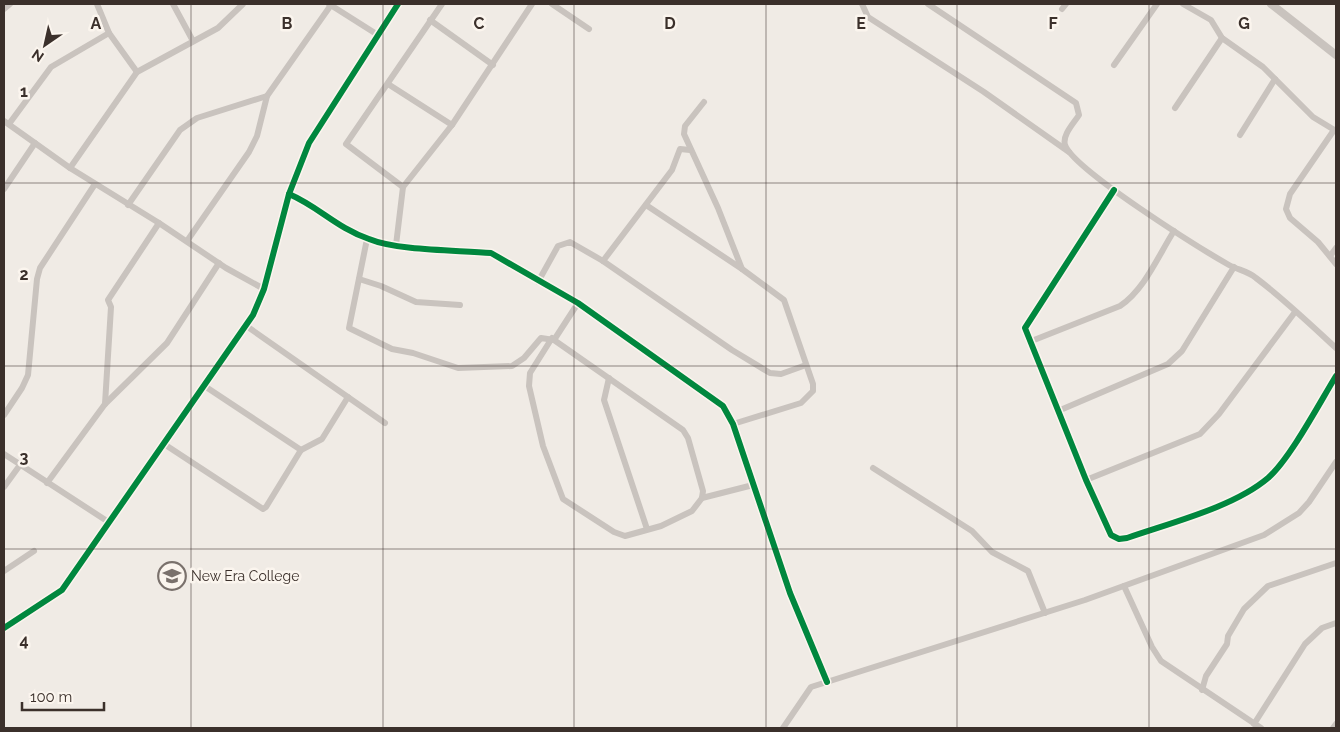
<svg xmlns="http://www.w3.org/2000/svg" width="1340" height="732" font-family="Raleway,sans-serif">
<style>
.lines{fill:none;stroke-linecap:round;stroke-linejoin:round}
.minor{stroke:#c9c3be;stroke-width:6}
.tertiary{stroke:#c9c3be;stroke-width:8}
.cycleway-casing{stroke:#fbf5ee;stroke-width:9}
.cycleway{stroke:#00873e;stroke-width:6}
.grid{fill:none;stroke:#3b302b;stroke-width:1;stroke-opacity:0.55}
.labels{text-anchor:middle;stroke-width:5;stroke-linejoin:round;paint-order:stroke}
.poi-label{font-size:14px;fill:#3b302b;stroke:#fbf5ee;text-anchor:start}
.grid-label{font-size:16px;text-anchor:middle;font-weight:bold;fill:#3b302b;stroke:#fbf5ee;stroke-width:5;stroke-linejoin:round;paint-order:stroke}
</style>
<rect width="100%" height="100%" fill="#f0ebe5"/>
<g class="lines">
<g class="minor">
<path d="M97,4L109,33L137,72"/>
<path d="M173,4L193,41"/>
<path d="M329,4L378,35"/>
<path d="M552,4L589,29"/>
<path d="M862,4L868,17L984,92L1069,152"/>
<path d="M928,4L1076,103L1079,115C1074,123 1062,135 1065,145C1074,170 1201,249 1229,265C1238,270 1248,271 1256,278C1284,299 1310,324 1336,348"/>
<path d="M1183,4L1211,20L1222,38L1263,67L1313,117L1336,131"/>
<path d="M4,9L10,4"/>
<path d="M1062,9L1066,4"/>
<path d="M430,20L493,65"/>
<path d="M1114,65L1157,4"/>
<path d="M388,84L452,125"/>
<path d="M704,102L685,126L684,134L718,208L742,269"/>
<path d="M1175,108L1222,38"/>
<path d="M4,121L70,168L159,223L226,268L264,289"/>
<path d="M9,124L51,67L109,33"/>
<path d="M1334,130L1290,194L1286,209L1290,218L1318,242L1336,264"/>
<path d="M1240,135L1275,79"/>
<path d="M70,168L137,72L218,28L243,4"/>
<path d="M403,187L346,144L442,4"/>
<path d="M4,189L35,143"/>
<path d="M1114,190L1025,328L1086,480L1111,535L1119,539L1127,538C1170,523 1234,507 1268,478C1290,459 1320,402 1336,376"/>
<path d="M289,194C319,207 337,228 369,239C398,251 457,250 491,253L578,303L723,406L733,424L790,593L827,682"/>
<path d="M128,205L180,130L197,118L267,96"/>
<path d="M646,205L742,269L784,300L813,384V391L801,403L733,424"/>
<path d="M367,239L349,328L392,349L413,353L458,368L512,366L524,358L541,338L554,340L578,303"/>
<path d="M187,241L249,152L257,136L267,96L331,5"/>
<path d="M396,245L403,187L452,125L532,4"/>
<path d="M1330,256L1336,248"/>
<path d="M603,261L672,170L680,149L690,150"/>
<path d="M359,279L381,286L416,302L460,305"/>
<path d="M538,282L558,246L570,242L603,261L732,350L770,373L781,374L806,365"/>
<path d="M245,325L385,423"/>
<path d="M552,338L530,373L529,386L543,446L563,499L614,532L625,536L661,526L692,511L702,498L703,491L688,438L683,430L554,340"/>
<path d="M1029,342L1120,306C1145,289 1158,256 1174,231"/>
<path d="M609,378L604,400L647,529"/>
<path d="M203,385L301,450"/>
<path d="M105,404L111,307L108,300L159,223"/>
<path d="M1058,411L1168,364L1182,351L1234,267"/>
<path d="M4,415L22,388L28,375L37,279L40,268L95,184"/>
<path d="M164,444L263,509L266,507L301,450L322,439L348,397"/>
<path d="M4,454L110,523"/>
<path d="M873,468L972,531L992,552L1028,571L1045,613"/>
<path d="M1086,480L1200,434L1219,414L1295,312"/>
<path d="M47,483L105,404L167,343L219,263"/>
<path d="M4,487L20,465"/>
<path d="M702,498L753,485"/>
<path d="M4,571L34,551"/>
<path d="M1124,586L1152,647L1161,661L1261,728"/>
<path d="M4,628L62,590L253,315L264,289L289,194L309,143L398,4"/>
<path d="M1202,690L1206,676L1227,644L1228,636L1244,609L1268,586L1336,563"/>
<path d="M1254,724L1305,644L1322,628L1336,623"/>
<path d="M783,728L811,687L1085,600L1264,535L1299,513L1309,502L1336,462"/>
<path d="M1333,728L1336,724"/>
</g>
<path class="tertiary" d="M1271,4L1336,55"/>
<defs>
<g id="cycleway">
<path d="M1114,190L1025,328L1086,480L1111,535L1119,539L1127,538C1170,523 1234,507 1268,478C1290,459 1320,402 1336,376"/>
<path d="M289,194C319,207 337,228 369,239C398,251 457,250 491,253L578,303L723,406L733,424L790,593L827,682"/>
<path d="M4,628L62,590L253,315L264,289L289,194L309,143L398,4"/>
</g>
</defs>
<use href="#cycleway" class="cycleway-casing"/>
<use href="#cycleway" class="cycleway"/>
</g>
<path class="grid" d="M191,4V728M383,4V728M574,4V728M766,4V728M957,4V728M1149,4V728M4,183H1336M4,366H1336M4,549H1336"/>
<defs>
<symbol id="school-ring" viewBox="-11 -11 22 22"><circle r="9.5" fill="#fbf5ee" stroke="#7a716c" stroke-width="1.5"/><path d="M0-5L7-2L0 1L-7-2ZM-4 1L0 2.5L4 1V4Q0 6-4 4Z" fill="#7a716c"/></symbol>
</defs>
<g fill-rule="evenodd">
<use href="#school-ring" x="156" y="560" width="32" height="32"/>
</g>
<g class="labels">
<g class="poi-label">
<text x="191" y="581">New Era College</text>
</g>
</g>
<g class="grid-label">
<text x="96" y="29">A</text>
<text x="287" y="29">B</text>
<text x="479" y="29">C</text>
<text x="670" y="29">D</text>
<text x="861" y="29">E</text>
<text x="1053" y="29">F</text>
<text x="1244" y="29">G</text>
<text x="24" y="97">1</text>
<text x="24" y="280">2</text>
<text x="24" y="463">3</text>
<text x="24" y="646">4</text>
</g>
<rect width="1340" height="732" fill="none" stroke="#3b302b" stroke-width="10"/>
<g transform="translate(45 45) rotate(214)" stroke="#fbf5ee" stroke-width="4" paint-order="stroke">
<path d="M0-4L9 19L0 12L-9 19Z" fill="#3b302b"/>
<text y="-8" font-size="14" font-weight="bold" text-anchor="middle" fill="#3b302b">N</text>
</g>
<path d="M22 702v8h82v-8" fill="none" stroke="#3b302b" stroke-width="2.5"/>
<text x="30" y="702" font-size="15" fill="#3b302b" stroke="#fbf5ee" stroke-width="4" paint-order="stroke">100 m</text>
</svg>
